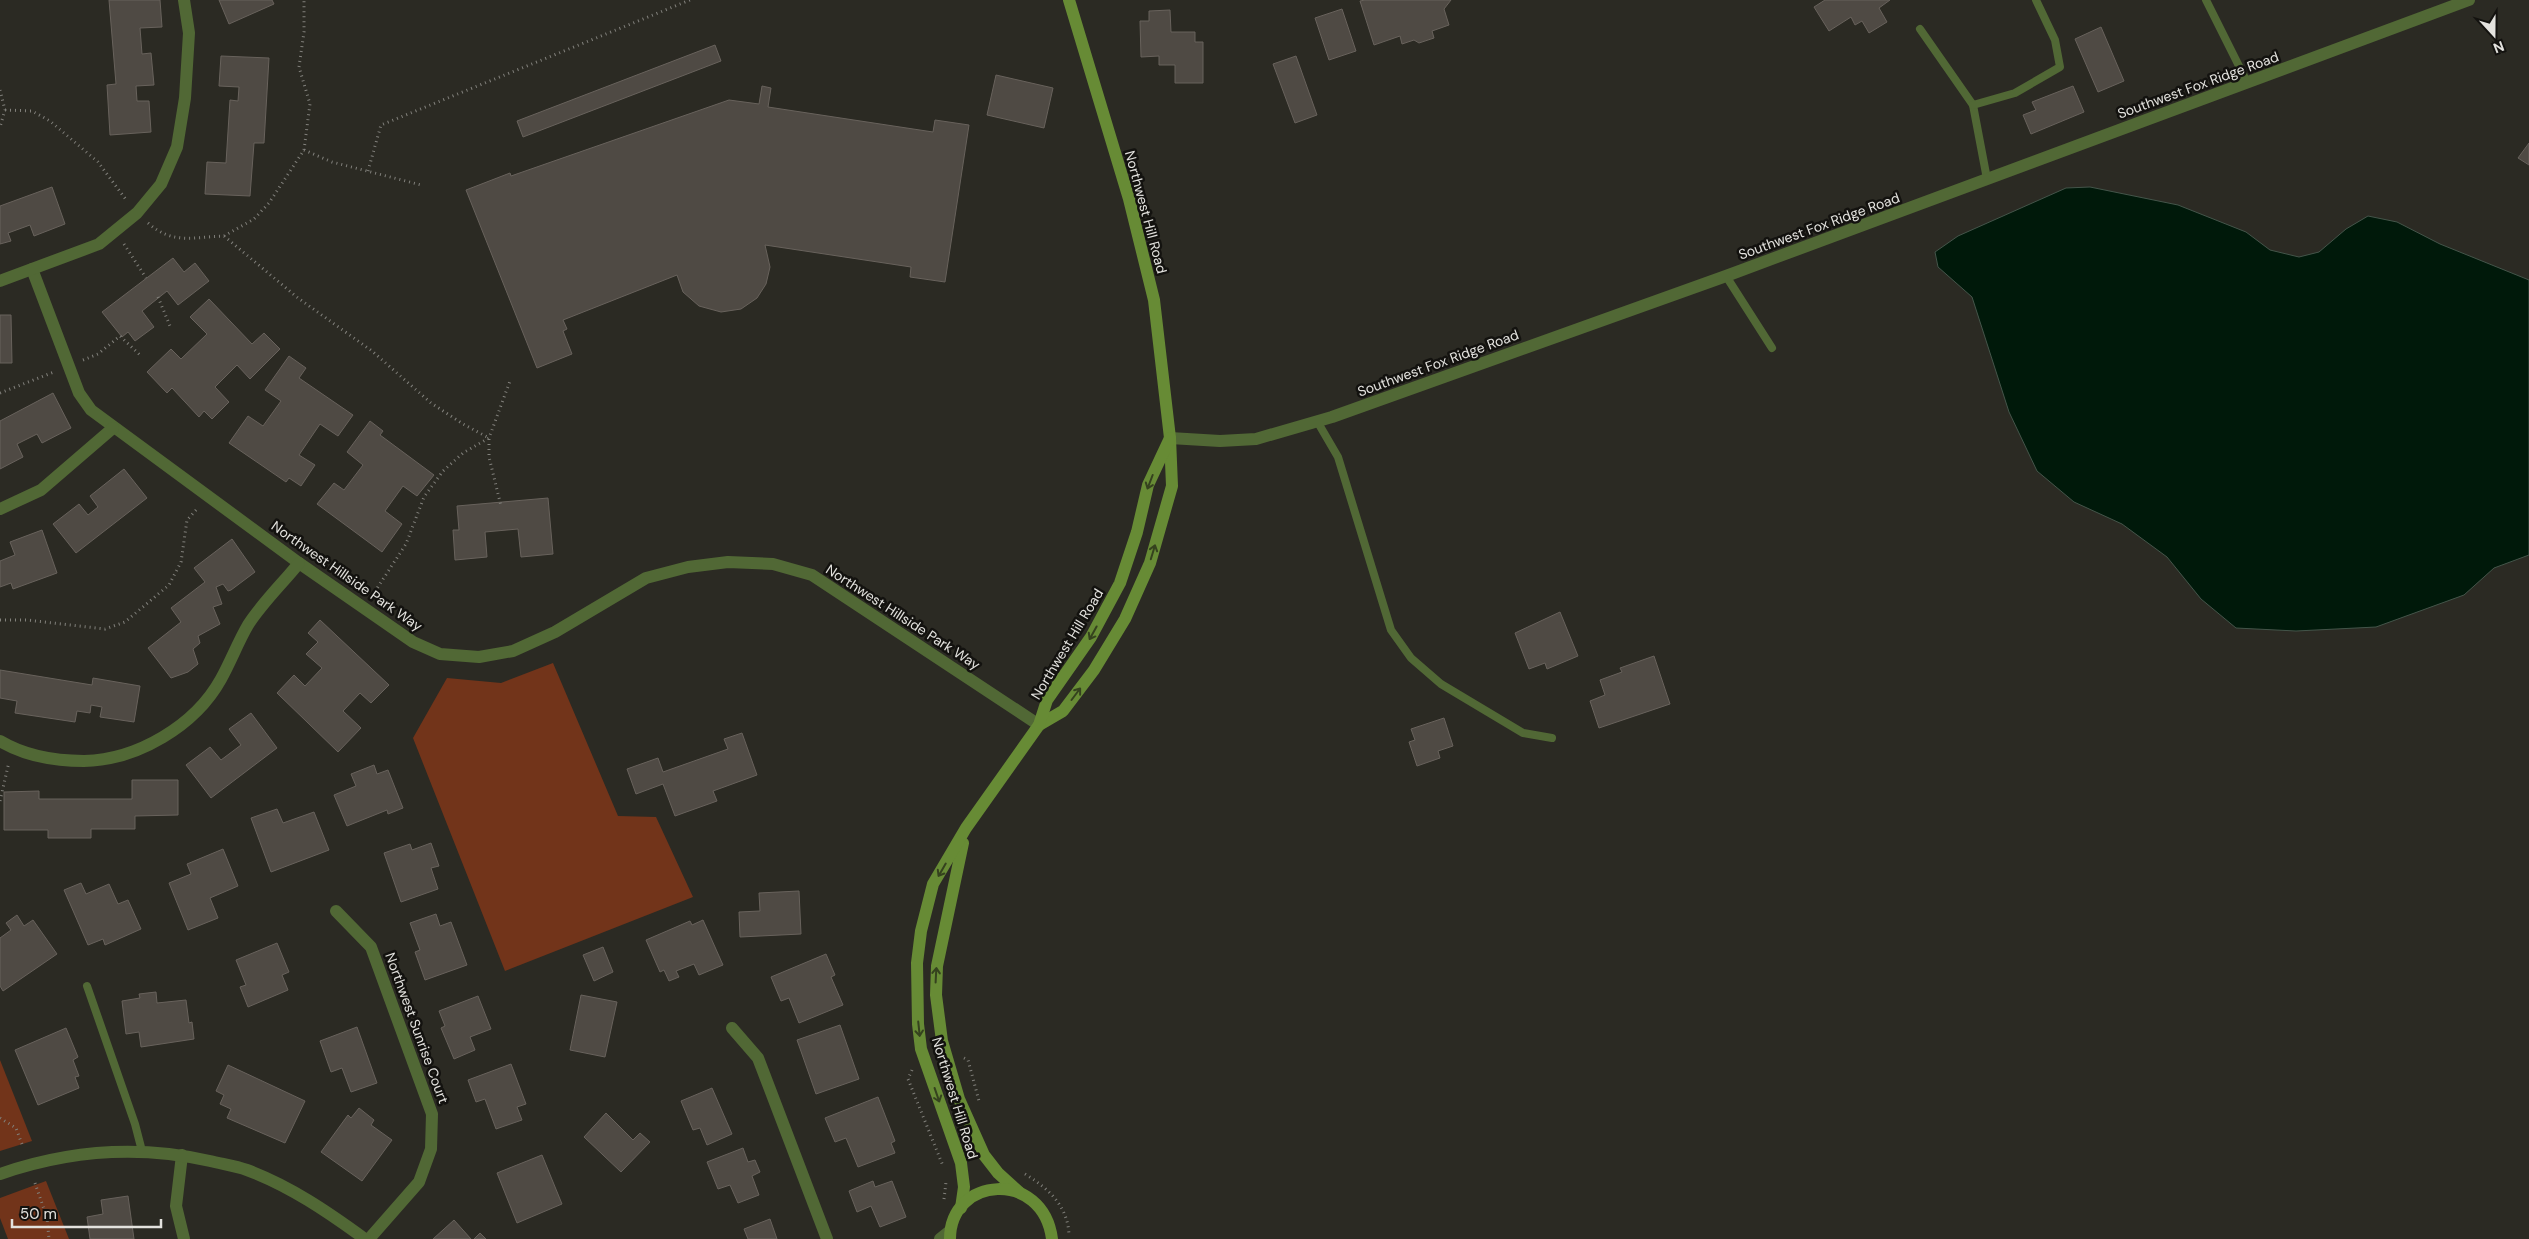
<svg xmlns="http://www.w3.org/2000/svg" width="2529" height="1239" font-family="'DM Sans',sans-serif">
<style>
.green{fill:#72341a}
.water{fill:#00190a;stroke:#44554a}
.building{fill:#4f4a44;stroke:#68625c}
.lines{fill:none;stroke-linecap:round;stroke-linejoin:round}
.path{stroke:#82817c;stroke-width:3;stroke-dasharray:1 4;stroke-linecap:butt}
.service{stroke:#516835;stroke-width:8}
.minor{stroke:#516835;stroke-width:12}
.tertiary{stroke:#516835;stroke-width:12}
.secondary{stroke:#678b35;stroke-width:12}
.oneway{stroke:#35421e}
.labels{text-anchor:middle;stroke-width:5;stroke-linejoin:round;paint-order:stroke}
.street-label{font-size:14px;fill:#e3e2de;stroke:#13120f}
</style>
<rect width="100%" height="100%" fill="#2b2a23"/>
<g class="green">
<path d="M553,663L618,816L656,817L693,897L505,971L413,738L447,678L501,683Z"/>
<path d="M0,1060L32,1141L0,1151Z"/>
<path d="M46,1181L69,1239H8L0,1218V1198Z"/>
</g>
<path class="water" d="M2090,187L2178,205L2246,232L2270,250L2299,257L2319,252L2346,229L2368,216L2397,222L2440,244L2529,280V555L2494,568L2464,595L2376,627L2296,631L2236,628L2201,599L2167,557L2122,524L2074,502L2037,471L2009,412L1972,297L1938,267L1935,252L1958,236L2066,188Z"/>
<g class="building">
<path d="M109,0H160L162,27L140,28L142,54L151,53L154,85L136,86L137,101H149L151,132L110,135L107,85L116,84Z"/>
<path d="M219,0H272L274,4L229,24Z"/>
<path d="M1365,0H1451L1444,9L1449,25L1432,31L1434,38L1419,43L1414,40L1402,44L1400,36L1374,45L1360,1Z"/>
<path d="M1825,0H1890L1879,8L1887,22L1869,33L1862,21L1855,25L1851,17L1829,31L1814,7Z"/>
<path d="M1342,9L1356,51L1329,60L1315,18Z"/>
<path d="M1170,10L1171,32H1195V42H1203V83H1175V65H1159V56L1141,57L1140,21H1149V11Z"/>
<path d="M2101,27L2124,81L2098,92L2075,39Z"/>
<path d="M715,45L721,61L523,137L517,121Z"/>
<path d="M221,56L269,58L264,143H254L250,196L205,194L207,162L226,163L230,100L238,101L239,87L219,86Z"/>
<path d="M1296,56L1317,115L1295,123L1273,64Z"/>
<path d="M996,75L1053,88L1044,128L987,115Z"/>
<path d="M762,86L771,88L768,107L933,132L935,120L969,125L945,282L910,277L911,267L765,245L770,267L766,284L757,298L741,309L721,312L699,306L683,292L677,275L563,320L567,329L563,331L572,354L537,368L466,190L510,173L511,176L729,100L759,104Z"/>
<path d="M2073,86L2084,112L2031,134L2023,115L2036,110L2032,102Z"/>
<path d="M2529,143V165L2518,158Z"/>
<path d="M52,187L65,224L34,236L30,225L8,233L11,241L0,244V206Z"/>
<path d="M173,258L184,272L195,263L209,281L178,305L167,291L142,311L154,327L135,341L128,332L122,337L102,312Z"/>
<path d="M209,299L252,344L264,333L280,349L250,379L237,365L215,387L229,402L212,419L204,411L199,417L172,388L167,393L147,372L171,349L181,359L207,334L190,317Z"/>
<path d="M0,315H11L12,363H0Z"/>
<path d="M289,356L306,368L299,378L353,415L338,436L320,424L299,455L315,465L301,486L289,478L286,482L229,443L248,416L263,426L281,401L265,390Z"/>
<path d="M53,393L71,428L42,443L37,434L17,444L23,457L0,469V421Z"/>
<path d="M370,421L383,431L380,435L434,475L417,496L403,486L385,511L402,524L382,552L317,504L334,483L344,490L363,465L347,452Z"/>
<path d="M124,469L147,498L76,553L53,524L79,504L88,515L98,507L90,496Z"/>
<path d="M548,498L553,554L521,557L518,529L485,532L487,557L455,560L453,530H459L457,506Z"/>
<path d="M42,530L57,573L13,589L11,583L0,587V561L15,555L10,542Z"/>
<path d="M232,539L255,572L231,590L228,591L223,584L216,587L222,604L213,607L220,624L198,636L200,643L193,649L198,664L188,672L171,678L148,648L181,622L171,608L205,582L194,568Z"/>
<path d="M1560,612L1578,656L1547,669L1545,663L1529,669L1515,633Z"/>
<path d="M320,620L389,685L371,703L360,693L343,711L361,728L338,752L277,693L294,675L305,686L322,668L306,654L318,642L308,633Z"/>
<path d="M1654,656L1670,704L1599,728L1590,701L1605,695L1600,680L1622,672L1620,668Z"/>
<path d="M0,670L92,685L93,678L140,686L134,722L100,717L102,707L91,705L90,713L77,711L75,722L15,713L17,701L0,698Z"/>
<path d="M251,713L277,748L211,798L186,765L210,747L221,760L241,745L229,729Z"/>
<path d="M1444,718L1453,746L1438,751L1440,758L1417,766L1409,742L1415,740L1411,729Z"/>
<path d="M742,733L757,775L713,791L717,801L675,816L663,784L636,794L627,769L658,758L663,772L728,749L724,739Z"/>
<path d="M374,765L377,774L388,770L403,808L388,814L387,810L347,826L334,795L356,786L351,774Z"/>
<path d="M132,780H178V815L135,816V829H91V838H48V830H4V792L39,791V799H132Z"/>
<path d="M277,809L283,823L314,812L329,850L271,872L251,818Z"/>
<path d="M431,843L439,866L431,868L438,889L401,902L384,853L410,844L412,850Z"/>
<path d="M223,849L238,886L210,898L218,918L188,930L169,883L191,874L187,864Z"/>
<path d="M81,883L86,894L109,884L118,904L128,900L141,929L105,945L103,939L88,945L64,890Z"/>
<path d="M799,891L801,934L740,937L739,912L760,911L759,893Z"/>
<path d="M436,914L440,926L451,922L467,965L425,980L415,952L420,950L410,923Z"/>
<path d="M17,915L24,926L33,920L57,954L3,991L0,986V938L11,930L6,923Z"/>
<path d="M703,920L723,965L699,975L694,964L676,971L679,977L669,981L664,970L660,972L646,940L690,921L692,925Z"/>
<path d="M277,943L289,972L282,975L288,990L248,1007L240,987L246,985L236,960Z"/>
<path d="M603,947L613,972L594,981L583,955Z"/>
<path d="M826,954L835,975L831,977L843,1005L799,1023L789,998L781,1001L771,977Z"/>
<path d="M156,992L157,1003L186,1000L189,1023L192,1022L194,1039L141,1047L139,1032L126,1034L122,1001L140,998L139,994Z"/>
<path d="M581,995L617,1002L605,1057L570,1050Z"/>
<path d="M478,996L491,1029L470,1037L475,1050L454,1059L441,1028L445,1026L439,1011Z"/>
<path d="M840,1025L859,1079L816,1094L797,1040Z"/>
<path d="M357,1027L377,1083L351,1092L342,1068L331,1072L320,1041Z"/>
<path d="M66,1028L78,1057L73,1060L79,1076L75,1077L79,1088L38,1105L15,1050Z"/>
<path d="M511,1064L526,1104L517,1107L522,1120L496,1129L485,1099L476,1102L468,1080Z"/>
<path d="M228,1065L305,1101L285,1143L227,1118L231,1109L220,1104L224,1095L216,1091Z"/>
<path d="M712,1088L732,1134L707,1145L700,1128L693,1130L681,1101Z"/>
<path d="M878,1097L895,1141L891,1143L895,1153L858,1167L846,1138L835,1142L825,1118Z"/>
<path d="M359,1108L374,1120L371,1125L392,1140L362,1181L321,1152L348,1115L351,1118Z"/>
<path d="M606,1113L633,1140L640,1133L650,1142L621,1172L584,1137Z"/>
<path d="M743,1148L748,1162L755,1160L760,1172L752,1176L759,1195L738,1203L730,1185L718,1189L707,1162Z"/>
<path d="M542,1155L562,1204L517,1223L497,1173Z"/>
<path d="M873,1181L875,1187L892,1181L906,1217L880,1227L871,1206L857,1212L849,1191Z"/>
<path d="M128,1196L134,1239H90L87,1217L103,1214L101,1200Z"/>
<path d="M770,1219L777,1239H748L744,1229Z"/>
<path d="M454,1220L471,1239H433Z"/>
<path d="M480,1233L486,1239H474Z"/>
</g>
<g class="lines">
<g class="path">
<path d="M0,90L5,110L0,127"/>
<path d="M5,110L32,111L50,121L98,162L127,201"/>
<path d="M304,150L332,162L421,185"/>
<path d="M368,171L381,125L690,0"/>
<path d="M148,223C173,245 193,237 224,236L298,298L372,351L431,403L463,424L489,438V457L501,506"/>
<path d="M224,236L254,219L269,203L304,150L310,104L299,67L304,32V0"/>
<path d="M124,244L146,278"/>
<path d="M158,297L170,326"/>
<path d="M83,360L98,354L120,336L141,356"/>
<path d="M0,393L54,372"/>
<path d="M372,596L406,544L424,497L443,471L463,453L489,438L510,381"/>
<path d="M0,620H27L105,629L125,622L169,585L181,562L187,520L198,508"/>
<path d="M0,801L9,762"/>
<path d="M964,1058L968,1060L979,1101"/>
<path d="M912,1070L908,1079L943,1166"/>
<path d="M0,1118L16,1128L23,1147"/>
<path d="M1025,1174C1048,1188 1068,1206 1069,1235"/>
<path d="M35,1183L47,1218L49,1239"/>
<path d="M944,1199L946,1182"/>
</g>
<g class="service">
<path d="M2206,0L2247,82"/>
<path d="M1920,29L1973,105L1987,179"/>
<path d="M1973,105L2015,93L2060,67L2055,40L2036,0"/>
<path d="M1726,276L1772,348"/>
<path d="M1317,421L1338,457L1391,630L1411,658L1441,684L1523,733L1552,738"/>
<path d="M87,986L135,1124L142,1151"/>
</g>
<g class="minor">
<path d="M32,269L79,393L91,410L299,563L413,642L440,654L479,657L513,651L555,632L646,578L688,567L728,562L773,564L812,575L1039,725"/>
<path d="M0,281L99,244L137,213L161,184L177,147L185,98L189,33L184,0"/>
<path d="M1170,438L1220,441L1256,439L1332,417L1726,276L2469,0"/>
<path d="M0,509L41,490L113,428"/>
<path d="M0,741C25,756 55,761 84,761C137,760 195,726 221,679C231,661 238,642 248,625C262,603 283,583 299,563"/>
<path d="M336,911L371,947L432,1114L431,1149L419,1182L369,1239"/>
<path d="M732,1028L758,1058L827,1239"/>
<path d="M182,1155L176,1206L184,1239"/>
</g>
<g class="tertiary">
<path d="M0,1174C69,1150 139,1145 210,1161C222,1164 236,1166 247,1170C290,1186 328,1212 365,1239"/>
<path d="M940,1239L950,1231"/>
</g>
<g class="secondary">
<path d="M1039,725L1063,711L1094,670L1125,619L1150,563L1172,486L1170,438L1154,300L1129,199L1069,0"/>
<path d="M963,843L937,966L936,995L942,1041L959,1099L984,1155L998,1173L1019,1192"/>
<path d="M961,1208L964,1187L961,1163L921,1049L918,1024L917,963L921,931L933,884L966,828L1039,725L1047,700L1091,637L1120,583L1137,532L1148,485L1170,438"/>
<path d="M950,1239C950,1176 1043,1169 1052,1239"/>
</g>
</g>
<defs><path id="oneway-shaft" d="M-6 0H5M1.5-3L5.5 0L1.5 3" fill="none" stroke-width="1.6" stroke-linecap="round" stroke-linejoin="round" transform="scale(1.25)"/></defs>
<g class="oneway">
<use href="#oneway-shaft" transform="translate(1150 482) rotate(111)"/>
<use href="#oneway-shaft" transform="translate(1153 552) rotate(-73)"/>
<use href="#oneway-shaft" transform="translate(1093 633) rotate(119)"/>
<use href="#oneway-shaft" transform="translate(1076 694) rotate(-53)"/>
<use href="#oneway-shaft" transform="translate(942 870) rotate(120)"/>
<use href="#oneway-shaft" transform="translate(936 975) rotate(-87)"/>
<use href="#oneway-shaft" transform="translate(919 1029) rotate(84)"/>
<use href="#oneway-shaft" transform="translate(937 1095) rotate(71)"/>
</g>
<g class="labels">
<g class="street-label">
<text transform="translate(2198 85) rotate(-20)" y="5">Southwest Fox Ridge Road</text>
<text transform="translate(1146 212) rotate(75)" y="5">Northwest Hill Road</text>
<text transform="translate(1819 226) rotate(-20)" y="5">Southwest Fox Ridge Road</text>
<text transform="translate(1438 363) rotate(-20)" y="5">Southwest Fox Ridge Road</text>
<text transform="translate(347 576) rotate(35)" y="5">Northwest Hillside Park Way</text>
<text transform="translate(903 617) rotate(33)" y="5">Northwest Hillside Park Way</text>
<text transform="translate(1067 644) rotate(-59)" y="5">Northwest Hill Road</text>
<text transform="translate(417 1028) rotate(70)" y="5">Northwest Sunrise Court</text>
<text transform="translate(955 1098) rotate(73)" y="5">Northwest Hill Road</text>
</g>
</g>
<g transform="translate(2494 35) rotate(159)" stroke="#13120f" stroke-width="4" paint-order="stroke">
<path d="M0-4L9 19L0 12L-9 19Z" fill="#e3e2de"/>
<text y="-8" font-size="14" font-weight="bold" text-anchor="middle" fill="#e3e2de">N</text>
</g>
<path d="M12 1219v8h149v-8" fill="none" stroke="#e3e2de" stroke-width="2.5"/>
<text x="20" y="1219" font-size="15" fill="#e3e2de" stroke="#13120f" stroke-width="4" paint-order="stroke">50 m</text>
</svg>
